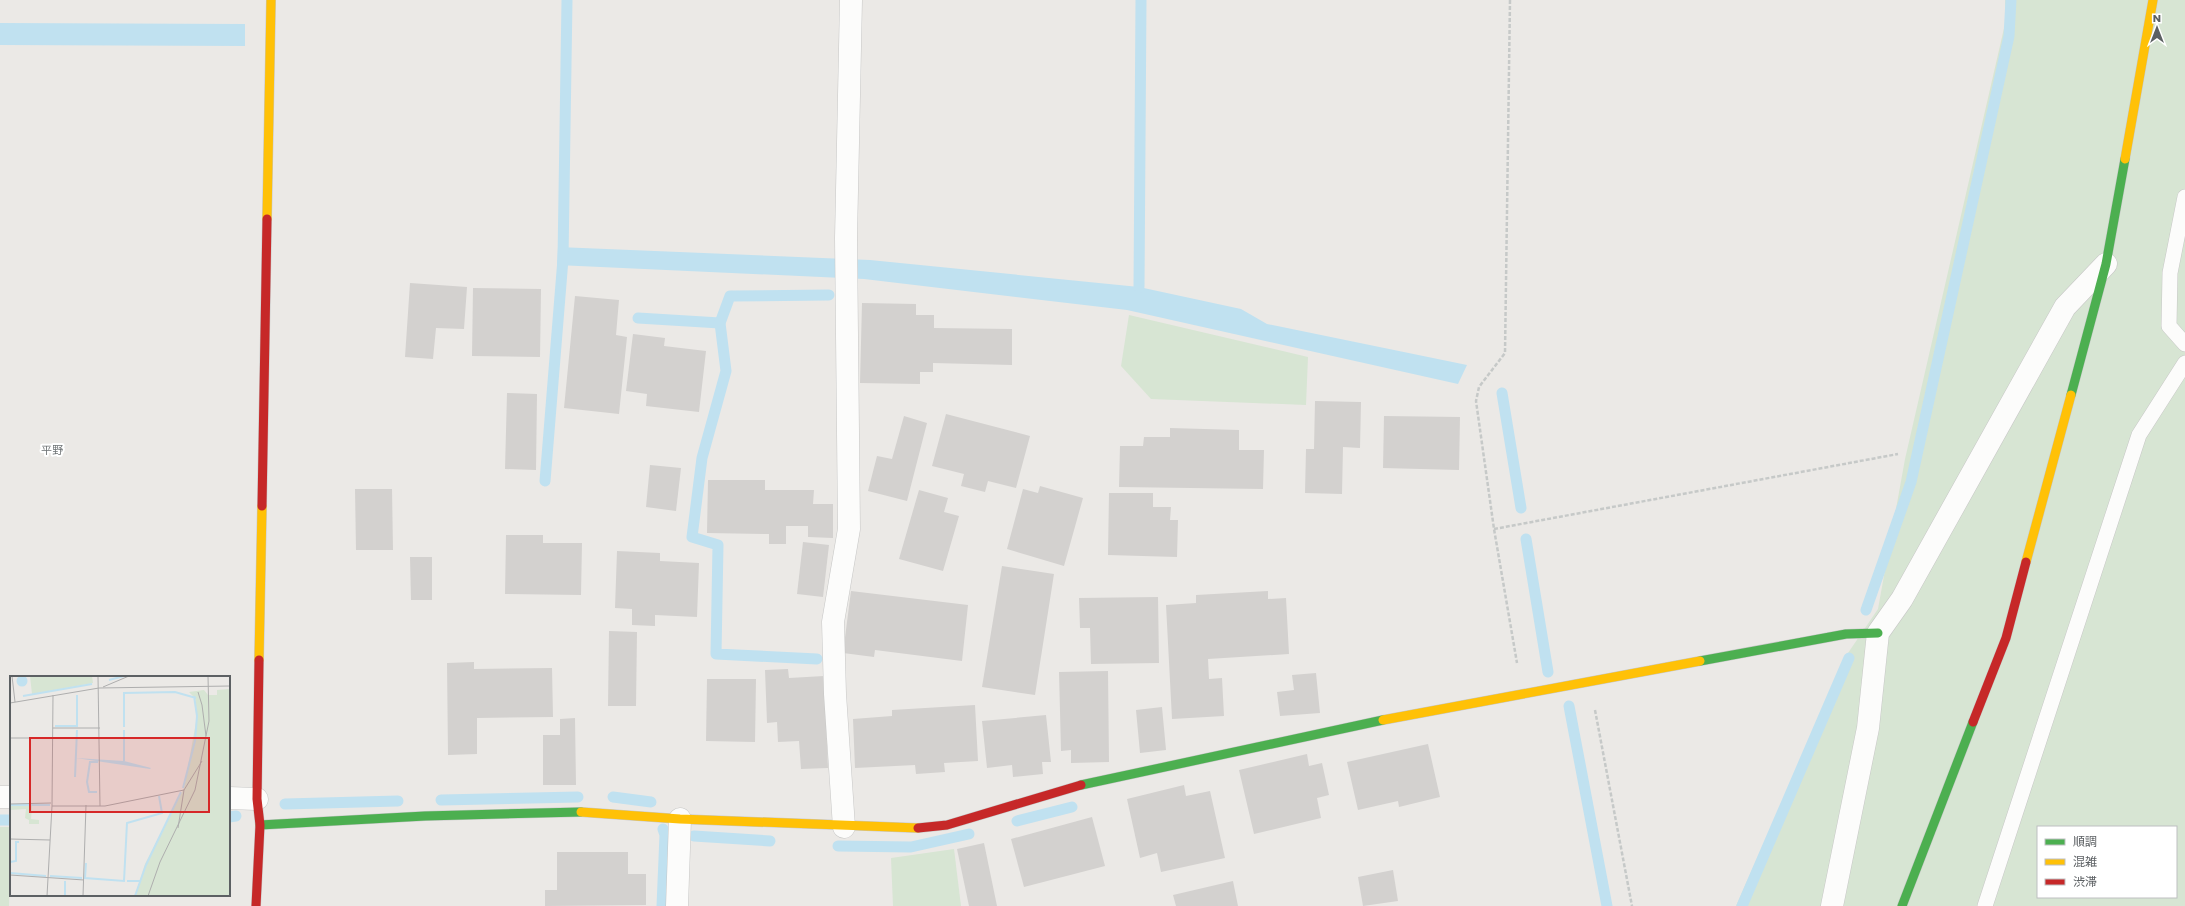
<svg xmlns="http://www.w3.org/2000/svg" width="2185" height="906" font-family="Poppins,'Noto Sans JP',sans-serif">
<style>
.green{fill:#d7e5d3;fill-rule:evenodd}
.water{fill:#c0e1f0}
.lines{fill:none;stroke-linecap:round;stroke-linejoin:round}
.stream{stroke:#c0e1f0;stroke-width:11}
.building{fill:#d3d1cf}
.lane-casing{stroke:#c7c7c6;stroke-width:16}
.street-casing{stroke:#c7c7c6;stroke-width:23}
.fast-casing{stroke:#c6c7c7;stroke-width:10}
.slow-casing{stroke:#c6c7c7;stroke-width:10}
.jam-casing{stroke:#c6c7c7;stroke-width:10}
.path{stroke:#c6c9c8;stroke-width:2.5;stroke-dasharray:4 2;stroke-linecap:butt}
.lane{stroke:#fcfcfb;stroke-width:15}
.street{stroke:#fcfcfb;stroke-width:22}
.fast{stroke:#4caf50;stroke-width:9}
.slow{stroke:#ffc107;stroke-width:9}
.jam{stroke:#c62828;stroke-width:9}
.labels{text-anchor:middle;stroke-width:4;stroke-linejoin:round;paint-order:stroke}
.neighbourhood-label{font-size:11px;fill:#6d7274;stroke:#fff}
.inset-river{fill:none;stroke:#c0e1f0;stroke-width:2}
.inset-road{fill:none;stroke:#aeaeae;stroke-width:1}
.view{fill:#d62828;fill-opacity:0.15;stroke:#d62828;stroke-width:2}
.inset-edge{fill:none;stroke:#5c6063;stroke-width:2}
</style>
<rect width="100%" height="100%" fill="#ebe9e6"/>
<g class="green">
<path d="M2005,0H2185V906H1736L1848,653L1878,609L1905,459L2005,24ZM2038,827H2176V897H2038Z"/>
<path d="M1129,315L1308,357L1306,405L1151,399L1121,366Z"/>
<path d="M0,827H11L9,906H0Z"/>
<path d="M954,849L961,906H893L891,858Z"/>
</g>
<g class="water">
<path d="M0,23L245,24V46L0,45Z"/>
<path d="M558,247L870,260L1139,287L1241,309L1267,324L1467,365L1458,384L1127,310L864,279L557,265Z"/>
</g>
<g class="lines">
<g class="stream">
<path d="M1139,287L1141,0"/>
<path d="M638,318L720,323"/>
<path d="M1502,393L1521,508"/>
<path d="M545,481L563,259L567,0"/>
<path d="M1526,539L1548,672"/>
<path d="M1866,610L1911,482L2009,36L2011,0"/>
<path d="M817,659L716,654L718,545L692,537L702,458L726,371L720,323L730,296L829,295"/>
<path d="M1569,706L1607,906"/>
<path d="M613,797L651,802"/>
<path d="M441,800L578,797"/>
<path d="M285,804L398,801"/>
<path d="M229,817L236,816"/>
<path d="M0,820H11"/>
<path d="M1017,821L1072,807"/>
<path d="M694,836L770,841"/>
<path d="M838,846L911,847L969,834"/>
<path d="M662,906L665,835L663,829"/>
<path d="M1742,906L1849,658"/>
</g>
</g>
<g class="building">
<path d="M410,283L467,287L464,329L436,328L433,359L405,357Z"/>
<path d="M473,288L541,289L540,357L472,356Z"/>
<path d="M575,296L619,300L616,335L627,337L619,414L564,408Z"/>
<path d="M862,303L916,304V315H934V328L1012,329V365L933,363V372H920V384L860,383Z"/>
<path d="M633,334L665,338L664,346L706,351L699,412L646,406L647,394L626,391Z"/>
<path d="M507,393L537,394L536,470L505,469Z"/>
<path d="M1315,401L1361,402L1360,448L1343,447L1342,494L1305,493L1306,449H1314Z"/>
<path d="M946,414L1030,436L1016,488L988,481L985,492L961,486L964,474L932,466Z"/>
<path d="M904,416L927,423L907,501L868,491L877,456L892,459Z"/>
<path d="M1384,416L1460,417L1459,470L1383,468Z"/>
<path d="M1170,428L1239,430V450H1264L1263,489L1119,487L1120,446H1143L1144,437H1170Z"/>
<path d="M650,465L681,468L676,511L646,507Z"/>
<path d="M708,480H765V490H814L813,504H833V538L808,537V526H786V544H769V534L707,533Z"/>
<path d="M1040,486L1083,498L1064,566L1007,549L1023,489L1038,493Z"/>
<path d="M355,489H392L393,550H356Z"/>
<path d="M919,490L948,498L944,512L959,516L943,571L899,559Z"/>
<path d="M1109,493H1153V507H1171L1170,520H1178L1177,557L1108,555Z"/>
<path d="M506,535H543V543H582L581,595L505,594Z"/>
<path d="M803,542L829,545L823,597L797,594Z"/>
<path d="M617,551L660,553V561L699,563L697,617L655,615V626L632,625V609L615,608Z"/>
<path d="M410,557H432V600H411Z"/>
<path d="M1002,566L1054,574L1035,695L982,687Z"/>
<path d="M851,591L968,605L962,661L875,650L874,657L843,653Z"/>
<path d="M1268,591V599L1286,598L1289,654L1208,659L1209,679L1222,678L1224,716L1172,719L1166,605L1196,603V595Z"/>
<path d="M1158,597L1159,663L1091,664L1090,628H1080L1079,598Z"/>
<path d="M609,631L637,632L636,706H608Z"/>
<path d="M474,662V669L552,668L553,717L477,718V754L448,755L447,663Z"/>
<path d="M788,669L789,678L824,676L828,768L801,769L799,741L778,742L777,722L767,723L765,670Z"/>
<path d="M1108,671L1109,762L1071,763V750L1061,751L1059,672Z"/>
<path d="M1316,673L1320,713L1280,716L1277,692L1294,690L1292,675Z"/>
<path d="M707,679H756L755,742L706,741Z"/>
<path d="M975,705L978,761L944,763L945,772L916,774L915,765L855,768L853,719L892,716V710Z"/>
<path d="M1162,707L1166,750L1140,753L1136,710Z"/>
<path d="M1046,715L1051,762H1042L1043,774L1013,777L1012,765L987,768L982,721Z"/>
<path d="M575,718L576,785H543V735H560V719Z"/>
<path d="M1428,744L1440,797L1399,807L1398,801L1358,810L1347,762Z"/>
<path d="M1307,754L1309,766L1322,763L1329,795L1317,798L1321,818L1254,834L1239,770Z"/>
<path d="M1184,785L1186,796L1210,791L1225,858L1161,872L1157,853L1140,858L1127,799Z"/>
<path d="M1092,817L1105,866L1024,887L1011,839Z"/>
<path d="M984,843L997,906H969L957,849Z"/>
<path d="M557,852H628V874H646V905L545,906V890H557Z"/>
<path d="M1393,870L1398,901L1363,906L1358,877Z"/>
<path d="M1233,881L1238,906H1176L1173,895Z"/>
</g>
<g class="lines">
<defs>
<g id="lane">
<path d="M2185,197L2170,273L2169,326L2185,344"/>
<path d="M1985,906L2139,435L2185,363"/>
</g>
<g id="street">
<path d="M0,797H11"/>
<path d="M229,798L257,799"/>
<path d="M844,827L835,694L833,622L849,529L846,238L851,0"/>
<path d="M677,906L680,819"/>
<path d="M1832,906L1868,728L1878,633L1902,599L2065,307L2106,264"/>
</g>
<g id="fast">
<path d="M2071,395L2106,264L2125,159"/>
<path d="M1700,661L1846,634L1878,633"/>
<path d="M1081,785L1383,720"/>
<path d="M260,825L425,816L581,812"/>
<path d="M1902,906L1973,722"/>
</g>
<g id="slow">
<path d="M2125,159L2153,0"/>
<path d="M267,219L271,0"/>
<path d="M2026,562L2071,395"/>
<path d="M259,660L262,506"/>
<path d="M1383,720L1700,661"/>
<path d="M581,812L680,819L918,828"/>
</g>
<g id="jam">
<path d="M262,506L267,219"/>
<path d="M1973,722L2006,638L2026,562"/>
<path d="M918,828L947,825L1081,785"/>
<path d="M256,906L260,825L257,799L259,660"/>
</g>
</defs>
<use href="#lane" class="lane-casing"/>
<use href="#street" class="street-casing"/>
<use href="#fast" class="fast-casing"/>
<use href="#slow" class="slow-casing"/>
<use href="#jam" class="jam-casing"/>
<g class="path">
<path d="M1510,0L1505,353L1479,387L1476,401L1494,529L1517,663"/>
<path d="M1494,529L1898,454"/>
<path d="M1595,710L1632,906"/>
</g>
<use href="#lane" class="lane"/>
<use href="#street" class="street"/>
<use href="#fast" class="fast"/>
<use href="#slow" class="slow"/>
<use href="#jam" class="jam"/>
</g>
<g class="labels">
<g class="neighbourhood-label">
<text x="52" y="454">平野</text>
</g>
</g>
<g transform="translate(10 676)">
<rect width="220" height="220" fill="#ebe9e6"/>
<path d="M20,0H82L83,7L22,18ZM220,13V220H125L135,188L174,112L187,41L185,22L179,16L194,14L198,19H207V14ZM0,130H22L21,143L29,144V148H19V144L15,142L16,133L0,134Z" fill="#d7e5d3"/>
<path d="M6.5 5a5.5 5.5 0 1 1 11 0a5.5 5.5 0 1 1-11 0ZM66,82L114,85L141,92L140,93Z" fill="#c0e1f0"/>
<path class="inset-river" d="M99,4L114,0M13,20L82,8M45,50H67V19M114,51V17L165,16L186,22M114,85V54M0,90V66M65,101L67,54M173,112L185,65L187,40L184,20M87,116H79L77,106L80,86H88M0,129H40M0,186L6,185V166H9M76,187L75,202L114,205L117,147L152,137L149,120M0,197L36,200M40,200L72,202M117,205H130M55,220V205M125,220L136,189L171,116"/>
<path class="inset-road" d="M2,0L5,26M88,0L90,130M93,11L119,0M188,16L192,29L196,60M0,27L89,12L220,10M43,52H90M0,62H43M0,128L41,127M42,130H95L174,114M168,152L174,114L192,85M0,163L40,164M0,199L74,204M37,220L42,130L43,19M73,220L76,129M138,220L150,186L185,114L199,45L198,0"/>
<path class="view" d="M20,62H199V136H20Z"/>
<rect width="220" height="220" class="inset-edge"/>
</g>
<rect x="2037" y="826" width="140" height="72" fill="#ffffff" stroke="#bebfc1"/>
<rect x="2045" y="839" width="20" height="6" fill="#4caf50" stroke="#bebfc1"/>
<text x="2073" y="846" font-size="12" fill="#5c6063">順調</text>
<rect x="2045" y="859" width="20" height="6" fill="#ffc107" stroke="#bebfc1"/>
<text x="2073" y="866" font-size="12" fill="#5c6063">混雑</text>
<rect x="2045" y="879" width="20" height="6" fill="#c62828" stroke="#bebfc1"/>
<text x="2073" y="886" font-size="12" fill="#5c6063">渋滞</text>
<g transform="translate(2157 28)" stroke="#ffffff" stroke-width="3" paint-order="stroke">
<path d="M0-3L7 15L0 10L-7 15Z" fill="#5c6063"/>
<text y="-6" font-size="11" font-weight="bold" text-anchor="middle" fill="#5c6063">N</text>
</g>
</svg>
